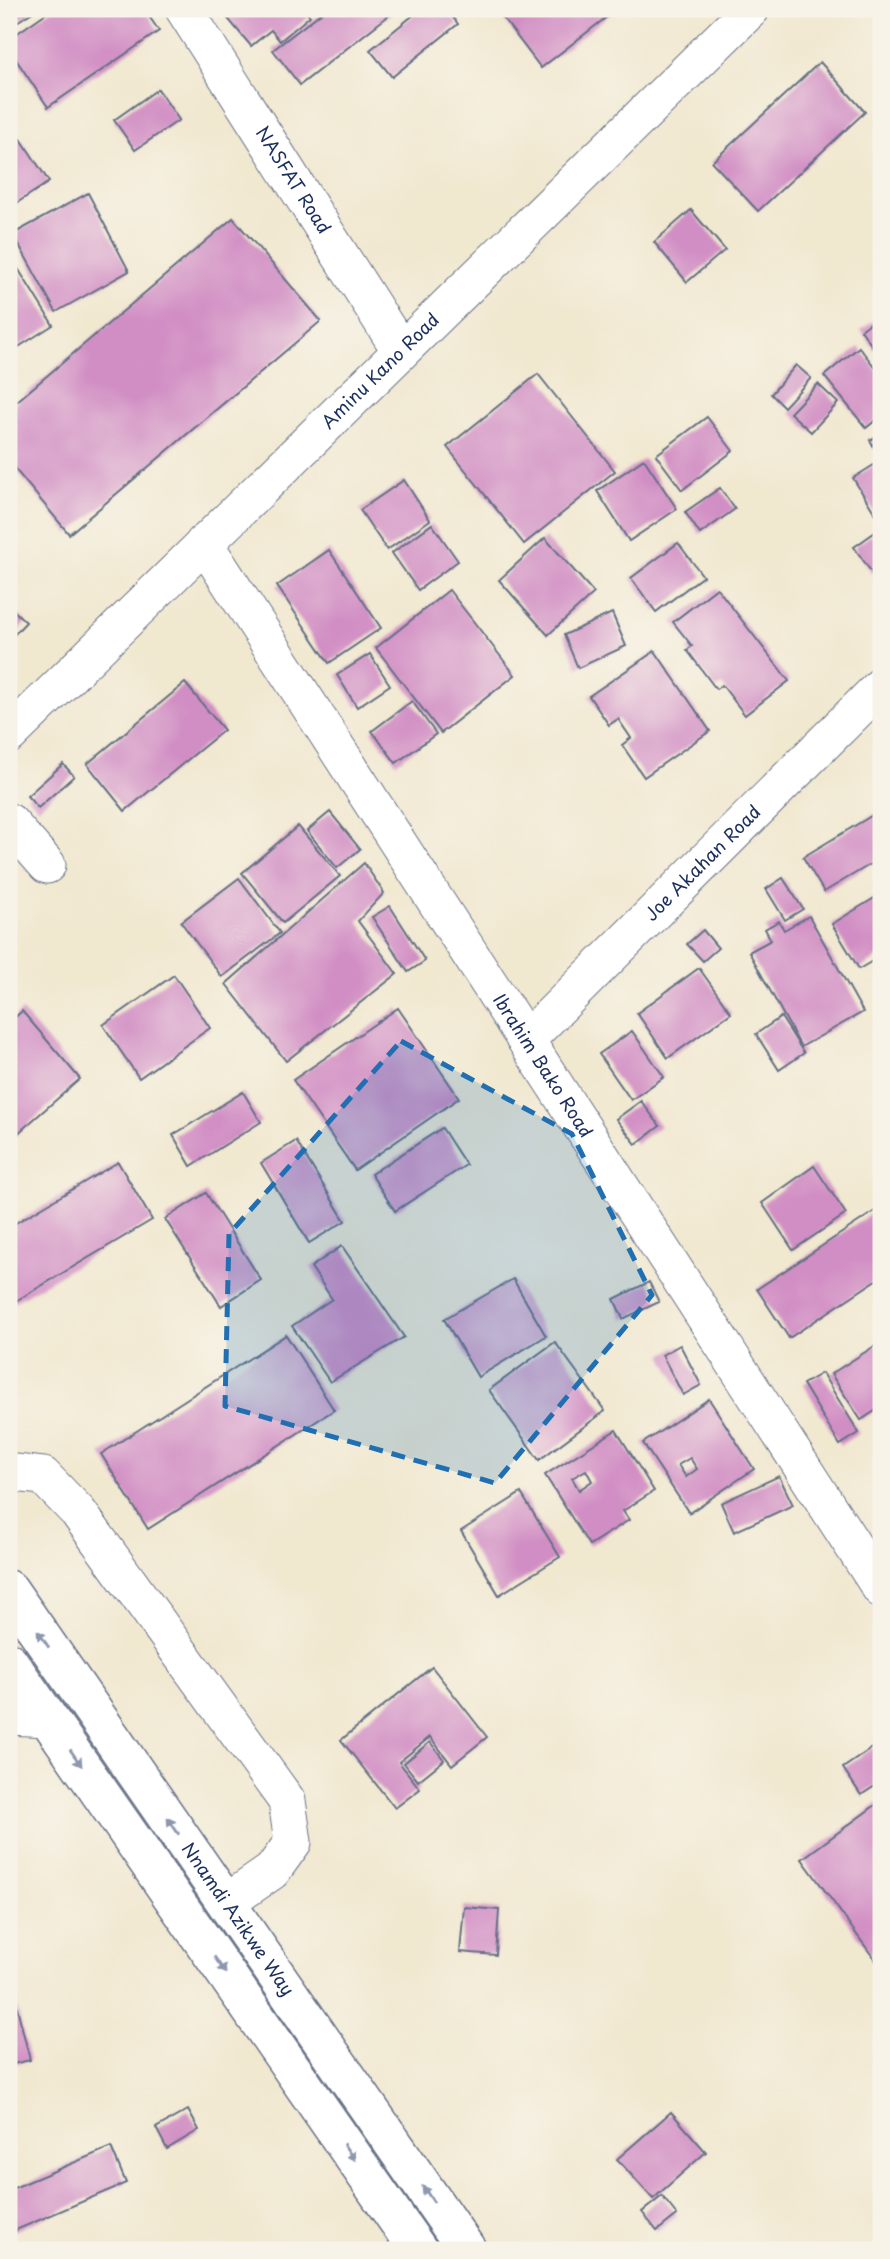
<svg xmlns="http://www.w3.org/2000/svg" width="890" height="2259" font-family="'Playpen Sans',sans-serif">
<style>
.building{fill:#d18ec4;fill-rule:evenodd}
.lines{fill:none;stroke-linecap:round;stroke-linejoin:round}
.minor-casing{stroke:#667086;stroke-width:39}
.highway-casing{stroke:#667086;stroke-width:41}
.minor{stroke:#fff;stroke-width:37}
.highway{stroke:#fff;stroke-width:38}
.oneway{fill:#8d97ae}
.marked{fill:#1f6fb2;fill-opacity:0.2;stroke:#1f6fb2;stroke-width:5;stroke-dasharray:14 9;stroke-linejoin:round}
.labels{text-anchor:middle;stroke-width:7;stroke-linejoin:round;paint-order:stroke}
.street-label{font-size:18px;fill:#1b2f5e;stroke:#f7f3e8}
</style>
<rect width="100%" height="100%" fill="#f7f3e8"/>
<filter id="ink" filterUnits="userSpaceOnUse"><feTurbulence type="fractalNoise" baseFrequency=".0143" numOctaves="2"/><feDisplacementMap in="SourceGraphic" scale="14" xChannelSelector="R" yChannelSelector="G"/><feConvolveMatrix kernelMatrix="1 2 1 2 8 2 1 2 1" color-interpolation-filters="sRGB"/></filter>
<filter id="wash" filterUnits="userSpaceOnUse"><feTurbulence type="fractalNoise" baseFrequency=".00686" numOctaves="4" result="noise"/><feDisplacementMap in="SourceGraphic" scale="28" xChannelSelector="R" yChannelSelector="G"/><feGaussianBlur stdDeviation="1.57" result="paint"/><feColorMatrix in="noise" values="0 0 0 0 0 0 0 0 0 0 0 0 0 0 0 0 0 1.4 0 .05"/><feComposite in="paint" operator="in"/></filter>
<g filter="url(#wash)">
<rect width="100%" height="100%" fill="#f1e8d0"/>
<g id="blocks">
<g class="building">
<path d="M9,9H37L9,27Z"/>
<path d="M52,9H144L159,31L48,107L9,49V39Z"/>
<path d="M220,9H304L310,16L280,41L271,30L251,46Z"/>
<path d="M326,9H397L300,85L273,50Z"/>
<path d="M421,9H446L458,24L392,77L370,50Z"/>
<path d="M496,9H617L541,68Z"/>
<path d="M820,62L865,112L758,211L712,162Z"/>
<path d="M158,89L179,120L135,150L114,120Z"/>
<path d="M21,139L49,182L9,208V146Z"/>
<path d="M88,193L129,271L56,312L13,234Z"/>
<path d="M691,210L725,250L687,282L654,242Z"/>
<path d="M233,218L321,321L69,534L9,462V408Z"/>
<path d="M9,254L53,325L9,353Z"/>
<path d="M881,315V359L861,330Z"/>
<path d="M859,347L881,375V416L866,428L824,376Z"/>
<path d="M796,365L811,378L784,407L771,394Z"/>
<path d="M538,374L615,471L524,544L447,447Z"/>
<path d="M818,384L838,403L811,432L790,413Z"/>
<path d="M707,417L733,451L682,490L656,455Z"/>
<path d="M881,434V460L870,440Z"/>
<path d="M644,459L677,509L629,541L597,491Z"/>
<path d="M877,463L881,469V519L879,520L853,478Z"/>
<path d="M404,480L430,520L387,550L360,510Z"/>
<path d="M720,488L735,509L700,534L685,512Z"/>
<path d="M432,524L458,561L418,590L392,553Z"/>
<path d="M881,528V586L854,547Z"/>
<path d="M545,538L594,593L548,635L499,580Z"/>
<path d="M678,543L703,576L656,612L631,578Z"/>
<path d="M329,550L381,628L329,663L277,586Z"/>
<path d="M717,588L789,681L745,715L722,685L716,689L687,650L692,646L673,622Z"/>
<path d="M449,590L515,675L441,733L376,648Z"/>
<path d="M9,606L26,622L9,640Z"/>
<path d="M612,613L626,646L578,668L564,635Z"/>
<path d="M655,651L710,731L644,777L622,745L631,738L618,719L609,725L589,696Z"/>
<path d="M370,654L390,685L357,707L337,675Z"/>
<path d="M185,683L224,730L125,811L87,764Z"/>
<path d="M412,701L436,734L396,763L372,731Z"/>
<path d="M63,764L74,776L38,808L27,796Z"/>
<path d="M881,810V858L824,892L803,857Z"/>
<path d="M330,812L360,849L337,868L307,831Z"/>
<path d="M298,826L340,876L283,923L242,873Z"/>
<path d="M364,863L384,893L358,921L397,974L286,1061L226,984Z"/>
<path d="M239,878L280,933L222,977L181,922Z"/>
<path d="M783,878L803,909L785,920L766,889Z"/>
<path d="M881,894V956L859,969L832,924Z"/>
<path d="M390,906L425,961L408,972L372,917Z"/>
<path d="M809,916L863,1012L801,1047L749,952L771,940L765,929L779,921L784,930Z"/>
<path d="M703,930L718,948L703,961L687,944Z"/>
<path d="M699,968L731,1013L668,1058L637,1013Z"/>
<path d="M174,975L210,1028L139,1078L103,1025Z"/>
<path d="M398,1008L459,1098L355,1170L293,1080Z"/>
<path d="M22,1011L80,1079L9,1141V1023Z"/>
<path d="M781,1017L804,1053L779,1070L756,1034Z"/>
<path d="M632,1031L664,1077L631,1100L599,1054Z"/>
<path d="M243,1092L261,1122L191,1166L173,1135Z"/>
<path d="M641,1101L660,1126L636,1144L616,1119Z"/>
<path d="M442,1128L466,1165L395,1211L371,1174Z"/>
<path d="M296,1141L345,1221L309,1243L261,1163Z"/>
<path d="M118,1162L152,1220L9,1305V1227Z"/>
<path d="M814,1166L846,1214L793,1250L762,1203Z"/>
<path d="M206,1193L261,1280L221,1306L165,1219Z"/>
<path d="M881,1207V1277L789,1338L757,1289Z"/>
<path d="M342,1246L404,1337L330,1382L292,1326L332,1299L311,1267Z"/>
<path d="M513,1279L546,1336L478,1377L444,1319Z"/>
<path d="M649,1282L659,1302L623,1319L614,1299Z"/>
<path d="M286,1335L334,1410L148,1529L101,1454Z"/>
<path d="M555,1342L605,1411L539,1460L489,1390Z"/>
<path d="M881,1342V1407L861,1420L831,1374Z"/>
<path d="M680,1345L701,1385L683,1395L662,1355Z"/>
<path d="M822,1373L859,1433L840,1445L803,1384Z"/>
<path d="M709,1399L754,1469L689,1513L643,1443ZM690,1458L697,1469L686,1477L678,1465Z"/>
<path d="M616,1430L654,1491L623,1511L629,1520L589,1545L545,1475ZM586,1470L592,1481L579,1490L572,1478Z"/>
<path d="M779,1476L793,1505L734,1532L721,1503Z"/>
<path d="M521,1493L560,1557L499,1595L461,1531Z"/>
<path d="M432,1667L487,1737L452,1765L430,1737L399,1762L420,1789L395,1808L341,1740Z"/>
<path d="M430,1742L444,1760L418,1781L404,1763Z"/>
<path d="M881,1742V1782L861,1795L843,1768Z"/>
<path d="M881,1801V1968L802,1859Z"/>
<path d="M464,1907L499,1910L496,1955L460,1952Z"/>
<path d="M9,1975L30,2060L9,2065Z"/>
<path d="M188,2110L199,2130L167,2149L156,2128Z"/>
<path d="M671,2112L706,2152L653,2199L617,2159Z"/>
<path d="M111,2147L126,2183L9,2233V2190Z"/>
<path d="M662,2196L677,2215L657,2231L642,2212Z"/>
</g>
</g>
</g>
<g filter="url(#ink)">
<use href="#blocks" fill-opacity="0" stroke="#667086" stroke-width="2"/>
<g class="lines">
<defs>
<g id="minor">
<path id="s1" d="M184,9L401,351"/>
<path id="s2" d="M204,543L881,1589"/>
<path id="s3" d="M9,735L751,9"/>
<path d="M9,822L47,865"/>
<path id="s4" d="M526,1040L881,686"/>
<path d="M9,1476L15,1473L43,1476L78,1512L287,1801L293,1842L272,1871L226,1903"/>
<path d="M9,1716L48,1718"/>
</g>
<g id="highway">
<path id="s5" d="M9,1590L467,2250"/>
<path d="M9,1662L418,2250"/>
</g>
</defs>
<use href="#minor" class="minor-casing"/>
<use href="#highway" class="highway-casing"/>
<use href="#minor" class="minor"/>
<use href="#highway" class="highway"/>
</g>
<defs><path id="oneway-solid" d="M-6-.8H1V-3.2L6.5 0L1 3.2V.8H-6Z" transform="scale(1.75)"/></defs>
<g class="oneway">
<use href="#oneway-solid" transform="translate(43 1639) rotate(-125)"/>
<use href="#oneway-solid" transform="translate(76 1758) rotate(55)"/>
<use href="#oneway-solid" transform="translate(173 1826) rotate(-125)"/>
<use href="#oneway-solid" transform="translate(220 1965) rotate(55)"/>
<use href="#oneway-solid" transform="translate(349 2152) rotate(55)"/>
<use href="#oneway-solid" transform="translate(428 2194) rotate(-125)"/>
</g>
</g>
<path class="marked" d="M401,1041L572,1134L652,1295L495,1483L225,1406L229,1234Z"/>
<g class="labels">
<g class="street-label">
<text dy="6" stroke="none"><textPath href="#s1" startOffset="203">NASFAT Road</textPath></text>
<text dy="6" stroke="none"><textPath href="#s3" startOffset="520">Aminu Kano Road</textPath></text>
<text dy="6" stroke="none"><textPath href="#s4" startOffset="250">Joe Akahan Road</textPath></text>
<text dy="6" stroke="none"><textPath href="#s2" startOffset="623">Ibrahim Bako Road</textPath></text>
<text dy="6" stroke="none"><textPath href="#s5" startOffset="401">Nnamdi Azikwe Way</textPath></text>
</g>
</g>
<rect width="890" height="2259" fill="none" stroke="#f7f3e8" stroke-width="35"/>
</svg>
